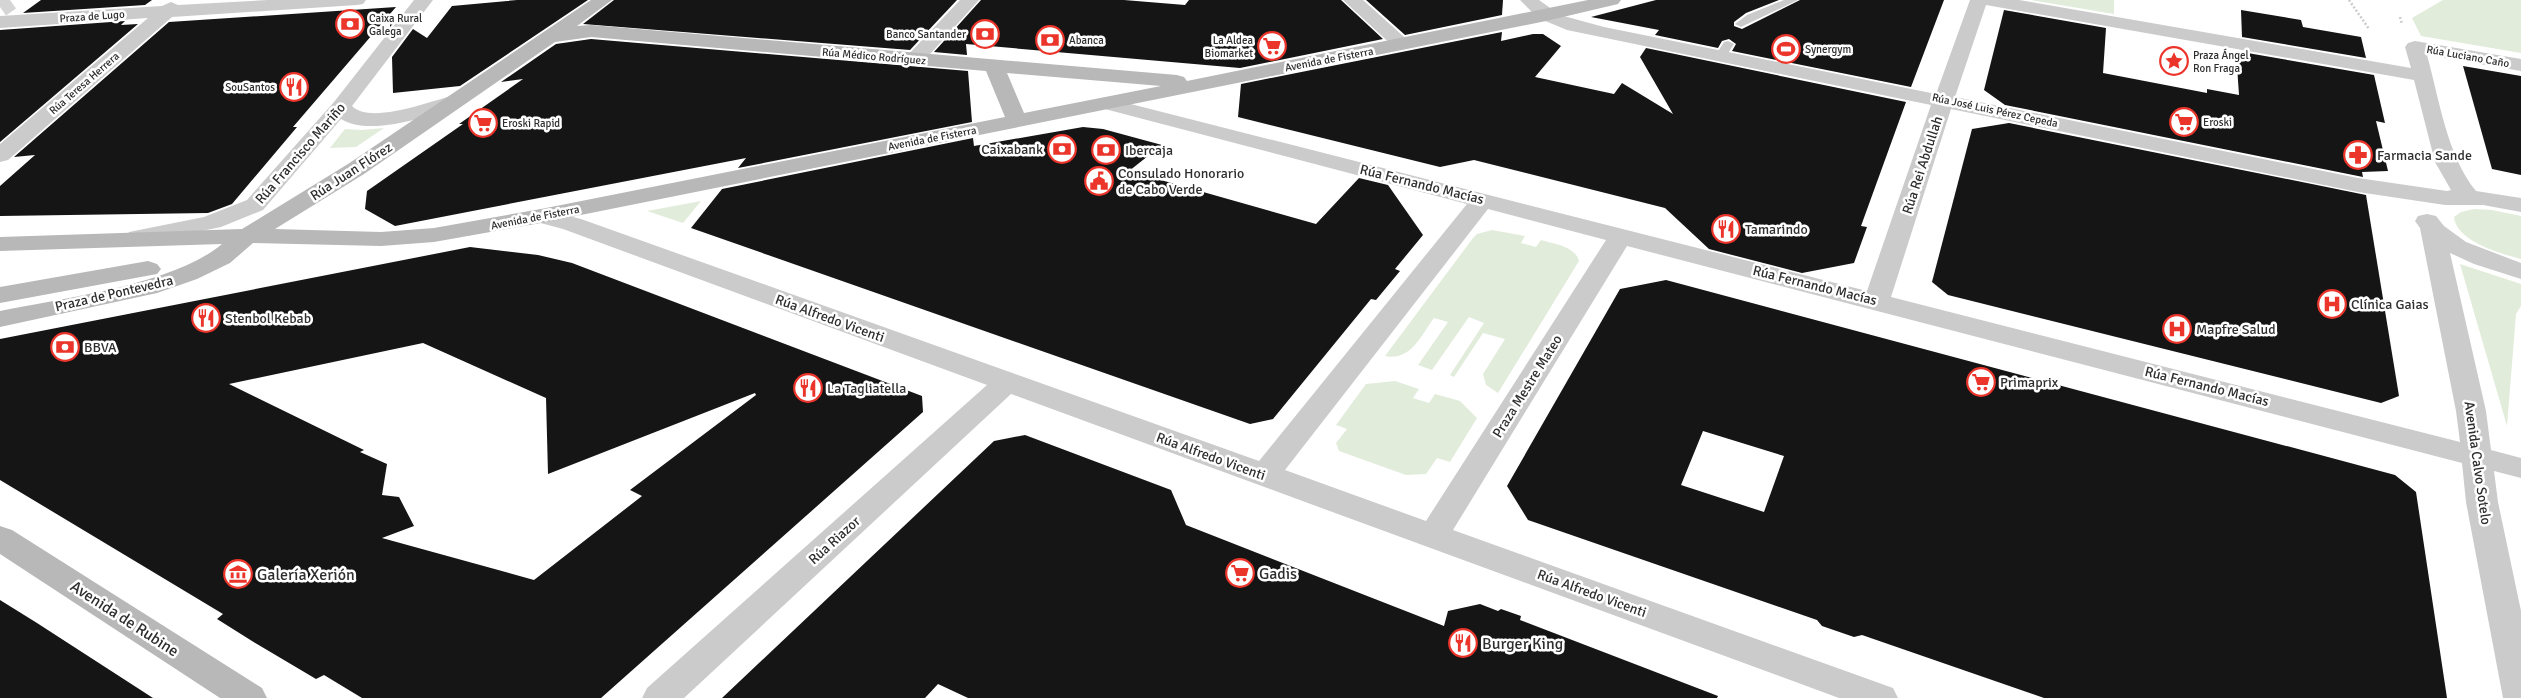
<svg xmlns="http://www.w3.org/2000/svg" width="2521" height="698" font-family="Signika,sans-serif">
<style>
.green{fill:#e2ecdb}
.building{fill:#151515;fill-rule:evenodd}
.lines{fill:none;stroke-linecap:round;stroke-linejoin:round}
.street-tunnel{stroke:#d5d5d5;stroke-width:21;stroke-dasharray:21 10;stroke-linecap:butt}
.path{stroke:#cbcbcb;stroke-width:2.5;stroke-dasharray:2 2;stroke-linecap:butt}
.lane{fill:#cbcbcb;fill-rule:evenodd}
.street{fill:#cbcbcb;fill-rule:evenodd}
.secondary{fill:#b8b8b8;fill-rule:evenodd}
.labels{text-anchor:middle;stroke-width:5;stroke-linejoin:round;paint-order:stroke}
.far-street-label{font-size:11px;fill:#2e2e2e;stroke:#fff}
.far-poi-label{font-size:11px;fill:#2e2e2e;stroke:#fff;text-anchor:start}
.poi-label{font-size:14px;fill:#2e2e2e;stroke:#fff;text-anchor:start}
.street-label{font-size:14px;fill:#2e2e2e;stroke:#fff}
.near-poi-label{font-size:16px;fill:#2e2e2e;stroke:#fff;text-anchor:start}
.near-street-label{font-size:16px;fill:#2e2e2e;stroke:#fff}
</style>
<rect width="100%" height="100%" fill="#fff"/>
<g class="green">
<path d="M2031,0H2114V14Z"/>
<path d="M2443,0H2521V53L2421,36L2412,18Z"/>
<path d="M384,128L356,147L330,148L345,129L362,130Z"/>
<path d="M701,201L683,223L647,211Z"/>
<path d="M2474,209L2492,210L2521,216V259C2501,254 2456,241 2454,217L2461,212Z"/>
<path d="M1492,230L1525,236L1521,243L1536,247L1541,240C1554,244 1575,246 1579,261L1498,393L1486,385L1483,374L1505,339L1483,333L1454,377L1450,375L1484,323L1469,317L1432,370L1418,365L1448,322L1434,318C1420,337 1411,361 1385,356L1473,238L1477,234Z"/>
<path d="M2460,264L2521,284V306L2516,314L2507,426Z"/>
<path d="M1395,381L1419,389L1413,398L1429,403L1435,394L1460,401L1477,418L1450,462L1437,458L1426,474L1406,475L1339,451L1336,443L1347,429L1336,425L1366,384Z"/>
</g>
<g class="building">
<path d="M41,0H152L145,5L23,13Z"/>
<path d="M517,0H588L460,86L393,93L392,57L413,29L427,38L452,6Z"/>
<path d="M614,0H957L910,50L583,24Z"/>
<path d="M981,0H1124L1185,5L1189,0H1341L1383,39L1240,68L966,44L967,55L934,52Z"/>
<path d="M1366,0H1503L1502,15L1405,35Z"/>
<path d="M1656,0H1779L1746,13L1734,22V26L1742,29L1800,0H1944L1911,87L1732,51L1736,44L1729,39L1722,41L1718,48L1655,35L1659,30L1591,17Z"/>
<path d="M396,7L390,14L397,19L390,27V14L293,127H297L232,204L208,213L0,216V186L35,155L14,157L169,22Z"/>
<path d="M2004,10L2106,28L2103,73L2207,93V89L2239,95L2236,51L2374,75L2385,123L2376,121L2388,171L2362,172L2363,177L2358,176L2005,105L1984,90Z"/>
<path d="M2241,10L2301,20L2303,27L2361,37L2366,58L2242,37Z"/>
<path d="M125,21L121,25L138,24L0,142V30Z"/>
<path d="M1502,32L1501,41L1533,34H1543L1561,46L1535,77L1614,94L1622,83L1673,114L1640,57L1646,48L1906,102L1861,226L1867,227L1854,263L1802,273L1709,249L1665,208L1474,160L1440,167L1238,117L1241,84Z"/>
<path d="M591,39L968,71L972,122L738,168L746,158L395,226L365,209L367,191L463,124H459L523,79L501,82L556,44Z"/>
<path d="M2463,66L2521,76V175L2492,169Z"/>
<path d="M2009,123L2366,195L2399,396L2381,403L1948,295L1932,282L1972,129Z"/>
<path d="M1083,127L1103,129L1162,145L1129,171L1316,224L1359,178L1388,185L1423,235L1395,269L1400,271L1376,300L1371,299L1273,419L1250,424L691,228L722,189L973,138L974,146Z"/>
<path d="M470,247L538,255L572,263L922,396L923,412L601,698H362L324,675L316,679L252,641L217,619L223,614L0,480V339ZM423,343L546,398L548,474L755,393L756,395L630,490L642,496L534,580L382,538L414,526L399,497L382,495L387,464L360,452L364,450L229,384Z"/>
<path d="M1666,280L2395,475L2416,492L2447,698H2044L1862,635L1854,637L1822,626L1817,620L1528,520L1507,486L1620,289ZM1703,431L1784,456L1764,512L1681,485Z"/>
<path d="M1025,435L1171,490L1186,525L1444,626L1448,611L1480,604L1498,611L1501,609L1521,616L1520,620L1718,696L1717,698H968L938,684L925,698H722L994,441Z"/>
<path d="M0,600L37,623L153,698H0Z"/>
</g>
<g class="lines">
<path class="street-tunnel" d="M0,7L10,0"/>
<g class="path">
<path d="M2349,0L2369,29"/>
<path d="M2400,17L2402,24"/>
</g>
<g class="lane">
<path d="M1784,0H1798L1741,27L1735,24L1747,15Z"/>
<path d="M1728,41L1734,44L1725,58L1721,59L1717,58L1715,56L1724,42Z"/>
</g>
<g class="street">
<path d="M268,0H366L363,4L357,5L172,17L8,160L0,162V144L148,18L0,28V16L162,6L171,2L178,5Z"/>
<path d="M414,0H433L352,106C370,125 430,101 452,96L459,98L462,102L459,106C430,116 370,137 341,119L263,210L221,227L138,244L129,242L126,237L129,232L204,217L247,200L334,102Z"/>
<path d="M960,0H979L921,64H907L904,60L907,56Z"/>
<path d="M1343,0H1363L1412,44L1409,48H1395Z"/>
<path d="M1520,0H1539L1560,15L1604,27L1936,94L1970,0H2019L2411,68L2405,47L2408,43L2415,41L2521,59V71L2427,55C2439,98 2447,156 2476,191L2521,198V212L2483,205H2445L2358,192L1951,109L1891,297L2460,442L2456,411L2420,228L2415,221L2418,216L2427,214L2436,216L2444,226L2466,242L2521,263V279L2474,264L2450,253L2486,411L2491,450L2521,458V478L2494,471L2498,502L2521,611V698H2503L2466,502L2462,463L1627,246L1453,530L1893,688L1898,698H1839L1011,394L684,698H642L647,688L987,385L563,229L533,221L529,216L533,211L541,209L581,219L1259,461L1467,204L1101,108L1098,104L1101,100L1108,98L1115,100L1867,291L1931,105L1567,30L1538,18ZM1986,5L2414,80L2435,162L2451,190L2447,191L2358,178L1955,97ZM1488,209L1606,240L1426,521L1285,470Z"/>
</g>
<g class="secondary">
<path d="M591,0H612L577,26L591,25L1177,75L1184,77L1187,81L1588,0H1621L1618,4L1546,21L541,223L434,242L381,246L253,243L230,263L197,279L157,293L0,327V311C63,298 173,285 222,244L0,251V237L242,229L348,164ZM591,37L986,71L1005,117L541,209L434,228L381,232L275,229L364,174L555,42ZM1007,73L1161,86L1024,113Z"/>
<path d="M148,261L157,264L161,269L157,274L0,303V287Z"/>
<path d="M0,526L12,530L262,688L267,698H220L0,554Z"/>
</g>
</g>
<defs>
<symbol id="bank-ring" viewBox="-11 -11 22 22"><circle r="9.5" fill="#fff" stroke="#eb342a" stroke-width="1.5"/><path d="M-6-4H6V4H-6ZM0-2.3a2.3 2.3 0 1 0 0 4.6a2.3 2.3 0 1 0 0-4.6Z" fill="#eb342a"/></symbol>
<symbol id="supermarket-ring" viewBox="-11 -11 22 22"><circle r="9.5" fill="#fff" stroke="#eb342a" stroke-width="1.5"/><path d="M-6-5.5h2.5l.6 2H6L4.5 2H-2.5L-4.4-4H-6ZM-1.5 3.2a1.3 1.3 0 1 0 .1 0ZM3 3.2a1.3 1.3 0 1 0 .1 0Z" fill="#eb342a"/></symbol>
<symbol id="stadium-ring" viewBox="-11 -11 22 22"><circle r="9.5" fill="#fff" stroke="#eb342a" stroke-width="1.5"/><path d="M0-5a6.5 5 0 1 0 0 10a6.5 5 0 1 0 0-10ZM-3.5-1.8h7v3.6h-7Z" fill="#eb342a"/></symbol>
<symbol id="sight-ring" viewBox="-11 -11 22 22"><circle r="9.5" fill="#fff" stroke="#eb342a" stroke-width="1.5"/><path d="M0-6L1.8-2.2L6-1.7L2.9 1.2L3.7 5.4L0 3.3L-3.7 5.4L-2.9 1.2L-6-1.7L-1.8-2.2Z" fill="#eb342a"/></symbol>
<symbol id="restaurant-ring" viewBox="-11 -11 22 22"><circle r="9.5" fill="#fff" stroke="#eb342a" stroke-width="1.5"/><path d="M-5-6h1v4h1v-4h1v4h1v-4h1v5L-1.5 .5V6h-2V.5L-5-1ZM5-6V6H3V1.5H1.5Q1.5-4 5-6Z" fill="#eb342a"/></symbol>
<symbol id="pharmacy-ring" viewBox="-11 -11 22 22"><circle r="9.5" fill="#fff" stroke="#eb342a" stroke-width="1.5"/><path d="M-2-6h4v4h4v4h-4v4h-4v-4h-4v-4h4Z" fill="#eb342a"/></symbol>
<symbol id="civic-ring" viewBox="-11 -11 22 22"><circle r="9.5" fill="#fff" stroke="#eb342a" stroke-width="1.5"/><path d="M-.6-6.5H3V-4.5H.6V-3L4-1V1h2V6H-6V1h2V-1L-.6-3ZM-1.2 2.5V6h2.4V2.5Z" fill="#eb342a"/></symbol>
<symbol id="hospital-ring" viewBox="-11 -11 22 22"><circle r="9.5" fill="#fff" stroke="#eb342a" stroke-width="1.5"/><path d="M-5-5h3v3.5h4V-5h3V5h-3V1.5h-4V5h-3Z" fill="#eb342a"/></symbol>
<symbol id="museum-ring" viewBox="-11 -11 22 22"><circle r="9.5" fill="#fff" stroke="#eb342a" stroke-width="1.5"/><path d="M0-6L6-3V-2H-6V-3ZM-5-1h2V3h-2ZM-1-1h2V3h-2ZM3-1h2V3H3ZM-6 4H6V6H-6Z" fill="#eb342a"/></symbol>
</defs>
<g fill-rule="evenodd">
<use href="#bank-ring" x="334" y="8" width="32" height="32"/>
<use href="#bank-ring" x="969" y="18" width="32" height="32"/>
<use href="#bank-ring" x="1034" y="24" width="32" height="32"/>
<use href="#supermarket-ring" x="1256" y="30" width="32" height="32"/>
<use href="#stadium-ring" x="1770" y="33" width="32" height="32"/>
<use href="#sight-ring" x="2158" y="45" width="32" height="32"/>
<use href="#restaurant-ring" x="278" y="71" width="32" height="32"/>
<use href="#supermarket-ring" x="2168" y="106" width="32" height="32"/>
<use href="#supermarket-ring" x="467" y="107" width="32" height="32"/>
<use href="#bank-ring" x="1046" y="133" width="32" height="32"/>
<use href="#bank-ring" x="1090" y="134" width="32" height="32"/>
<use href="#pharmacy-ring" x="2342" y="139" width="32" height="32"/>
<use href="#civic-ring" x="1083" y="165" width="32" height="32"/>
<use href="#restaurant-ring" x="1710" y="213" width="32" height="32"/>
<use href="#hospital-ring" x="2316" y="288" width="32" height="32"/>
<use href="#restaurant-ring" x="190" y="302" width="32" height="32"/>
<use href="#hospital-ring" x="2161" y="313" width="32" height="32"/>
<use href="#bank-ring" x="49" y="331" width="32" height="32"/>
<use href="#supermarket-ring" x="1965" y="366" width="32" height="32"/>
<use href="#restaurant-ring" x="792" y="372" width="32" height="32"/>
<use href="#supermarket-ring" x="1224" y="557" width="32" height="32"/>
<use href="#museum-ring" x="222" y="558" width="32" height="32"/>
<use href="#restaurant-ring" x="1447" y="627" width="32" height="32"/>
</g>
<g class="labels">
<g class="far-street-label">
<text transform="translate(92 16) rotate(-4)" y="4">Praza de Lugo</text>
<text transform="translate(874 56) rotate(5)" y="4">Rúa Médico Rodríguez</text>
<text transform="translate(2468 56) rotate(10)" y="4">Rúa Luciano Caño</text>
<text transform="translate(1329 59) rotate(-11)" y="4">Avenida de Fisterra</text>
<text transform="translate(84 83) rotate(-41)" y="4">Rúa Teresa Herrera</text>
<text transform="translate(1995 110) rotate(12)" y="4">Rúa José Luis Pérez Cepeda</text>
<text transform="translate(932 138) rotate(-11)" y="4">Avenida de Fisterra</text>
<text transform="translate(535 217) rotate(-11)" y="4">Avenida de Fisterra</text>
</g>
<g class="far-poi-label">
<text x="369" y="22">Caixa Rural<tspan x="369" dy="13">Galega</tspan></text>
<text x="966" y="38" text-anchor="end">Banco Santander</text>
<text x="1069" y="44">Abanca</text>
<text x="1253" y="44" text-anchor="end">La Aldea<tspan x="1253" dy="13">Biomarket</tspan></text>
<text x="1805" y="53">Synergym</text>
<text x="2193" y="59">Praza Ángel<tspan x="2193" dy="13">Ron Fraga</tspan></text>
<text x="275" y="91" text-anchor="end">SouSantos</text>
<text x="2203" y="126">Eroski</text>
<text x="502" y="127">Eroski Rapid</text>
</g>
<g class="poi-label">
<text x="1043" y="154" text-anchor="end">Caixabank</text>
<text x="1125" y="155">Ibercaja</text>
<text x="2377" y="160">Farmacia Sande</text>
<text x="1118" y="178">Consulado Honorario<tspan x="1118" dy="16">de Cabo Verde</tspan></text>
<text x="1745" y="234">Tamarindo</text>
<text x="2351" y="309">Clínica Gaias</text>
<text x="225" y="323">Stenbol Kebab</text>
<text x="2196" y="334">Mapfre Salud</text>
<text x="84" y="352">BBVA</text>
<text x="2000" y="387">Primaprix</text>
<text x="827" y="393">La Tagliatella</text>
</g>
<g class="street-label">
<text transform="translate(300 153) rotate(-49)" y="5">Rúa Francisco Mariño</text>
<text transform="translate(1922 165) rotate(-72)" y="5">Rúa Rei Abdullah</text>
<text transform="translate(351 171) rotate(-33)" y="5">Rúa Juan Flórez</text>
<text transform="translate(1422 184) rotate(14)" y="5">Rúa Fernando Macías</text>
<text transform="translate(1815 285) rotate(14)" y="5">Rúa Fernando Macías</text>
<text transform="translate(114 293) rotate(-13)" y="5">Praza de Pontevedra</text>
<text transform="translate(830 318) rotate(20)" y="5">Rúa Alfredo Vicenti</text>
<text transform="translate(1527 386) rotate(-58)" y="5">Praza Mestre Mateo</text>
<text transform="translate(2207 386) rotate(14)" y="5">Rúa Fernando Macías</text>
<text transform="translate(1211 456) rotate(20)" y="5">Rúa Alfredo Vicenti</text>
<text transform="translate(2478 463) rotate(82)" y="5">Avenida Calvo Sotelo</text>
<text transform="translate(834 540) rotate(-42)" y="5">Rúa Riazor</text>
<text transform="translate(1592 593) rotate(20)" y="5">Rúa Alfredo Vicenti</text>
</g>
<g class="near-poi-label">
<text x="1259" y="579">Gadis</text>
<text x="257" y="580">Galería Xerión</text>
<text x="1482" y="649">Burger King</text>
</g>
<g class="near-street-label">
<text transform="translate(125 618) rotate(33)" y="6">Avenida de Rubine</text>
</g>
</g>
</svg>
